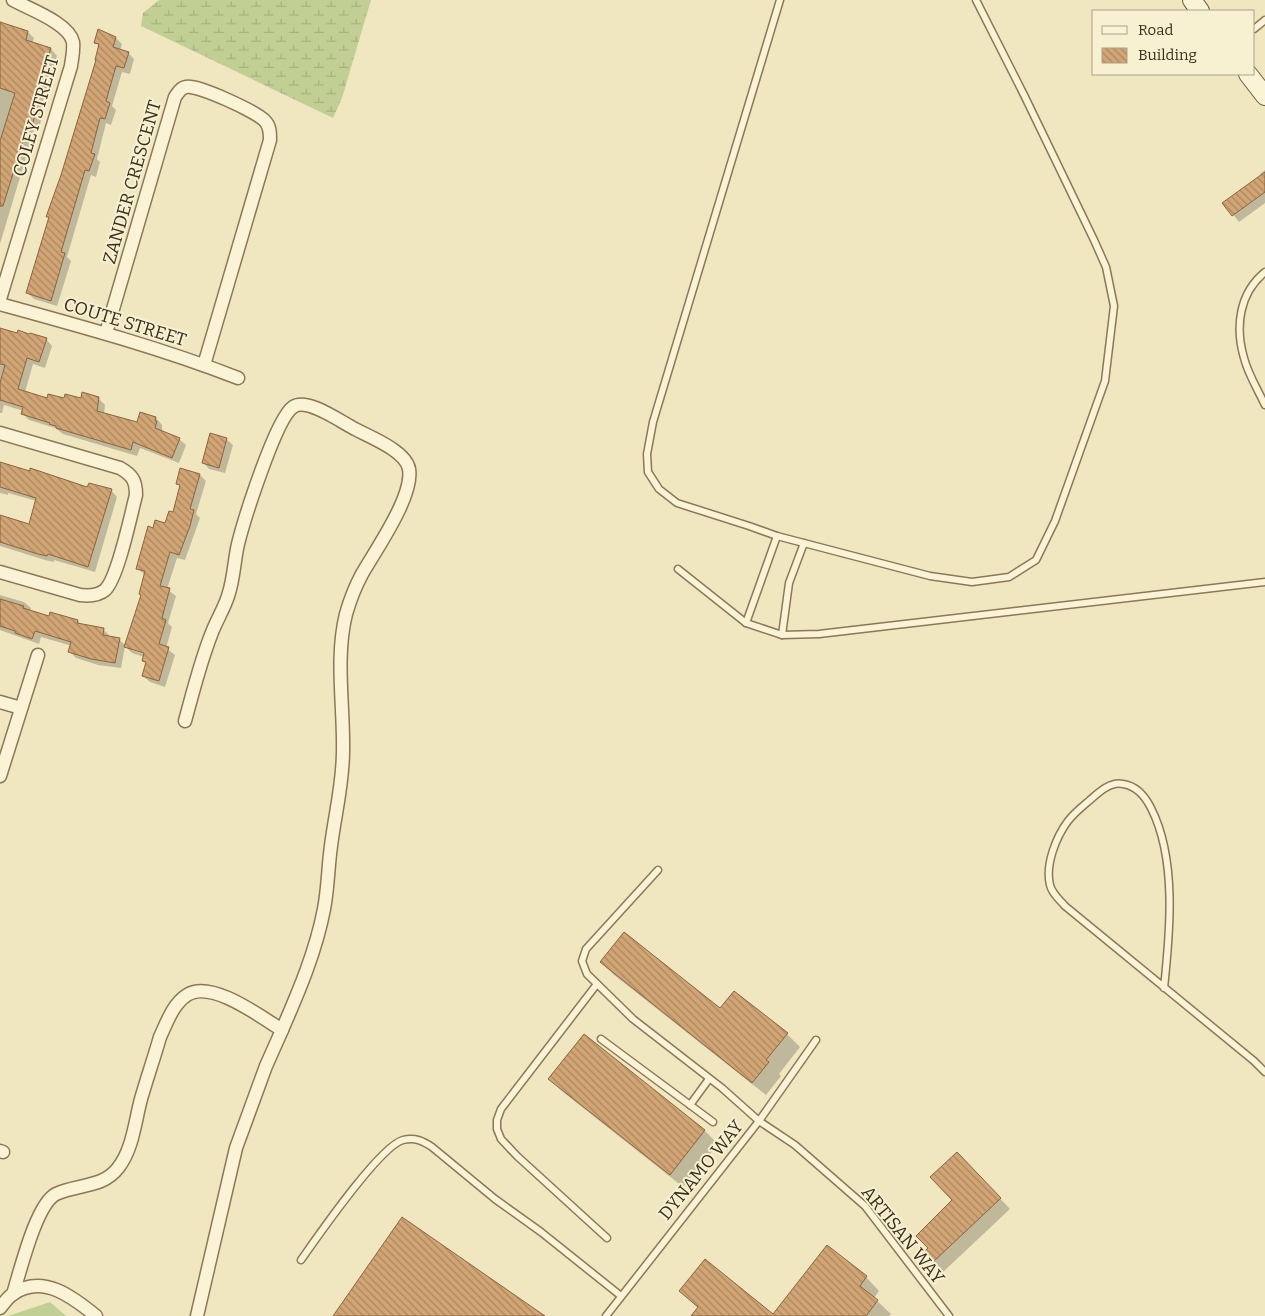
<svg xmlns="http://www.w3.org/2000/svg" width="1265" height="1316" font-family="Bitter,serif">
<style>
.green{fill:#c2cf94}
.wetland{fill:url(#wetland-marsh)}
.shadow{fill:#0003;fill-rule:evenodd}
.building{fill:url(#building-back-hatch);stroke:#8b643c}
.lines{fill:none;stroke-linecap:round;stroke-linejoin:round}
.lane-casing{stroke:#8b7858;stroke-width:9}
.street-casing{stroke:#8b7858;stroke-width:15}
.secondary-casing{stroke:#6d593b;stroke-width:20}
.lane{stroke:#fbf3d5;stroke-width:6}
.street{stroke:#fbf3d5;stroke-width:12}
.secondary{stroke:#fbf3d5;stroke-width:18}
.labels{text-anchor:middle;stroke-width:4;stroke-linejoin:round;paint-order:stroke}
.street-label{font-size:18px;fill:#3a2e1d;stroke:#f7f0d1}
</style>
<defs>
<pattern id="wetland-marsh" width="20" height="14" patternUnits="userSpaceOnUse" patternTransform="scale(1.25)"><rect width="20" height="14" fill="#c2cf94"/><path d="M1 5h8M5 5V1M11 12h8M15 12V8" fill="none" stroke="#a7b27f"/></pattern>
<pattern id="building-back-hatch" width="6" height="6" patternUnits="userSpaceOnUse" patternTransform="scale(1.25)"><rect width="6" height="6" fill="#d1a575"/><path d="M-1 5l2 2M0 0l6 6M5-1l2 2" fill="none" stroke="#ab875f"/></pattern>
</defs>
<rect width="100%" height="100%" fill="#f0e7c1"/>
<path class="green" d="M50,1302L66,1316H8Z"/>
<path class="wetland" d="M159,0H371L342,98L333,118L141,26L143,13Z"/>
<g class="shadow">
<path d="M0,21L4,24L28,32L34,38L32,44L51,49L57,56L40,110L43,113L39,128L35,127L0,244Z"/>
<path d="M116,38L122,44L120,51L128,53L134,59L130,74L122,72L112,106L116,110L111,125L106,123L97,159L100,162L96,177L91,175L67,257L71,261L57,306L34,299L28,293L50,218L48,216L63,175L97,61L100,47L96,43Z"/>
<path d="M1265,170V203L1239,222L1224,203L1261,176L1260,174Z"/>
<path d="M0,329L18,334L46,339L52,346L45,368L33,364L25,392L48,399L98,398L105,405L104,414L137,424L140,414L156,418L162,425V432L179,439L186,445L179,463L140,448L137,456L63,434L55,428L29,420L23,414L24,411L4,405L2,413H0Z"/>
<path d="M226,439L233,445L225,473L209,469L203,462Z"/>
<path d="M0,464L88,488L111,490L117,497L95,572L54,560V562L45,560L0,546V516L42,528L40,502L8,493V495L0,493Z"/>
<path d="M200,475L206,481L196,514L200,518L185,560L177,558L167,589L176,596L168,623L172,627L166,648L175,655L165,687L150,682L143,676L147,664L143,661L144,657L132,653L125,646L121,668L98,665L76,658L70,652L72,646L41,637L39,644L0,630V595L24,602L31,608L30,612L50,618L51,613L78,621L82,626L104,630L110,636V638L119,639L126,646L142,595L145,575L137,568L154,530L166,524L174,513L181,487L177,483ZM132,648L150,654V656L132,650Z"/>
<path d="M601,962L720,1009L787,1034L800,1047L779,1074L781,1076L766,1095L614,975Z"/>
<path d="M550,1079L704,1130L718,1144L683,1187L563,1092Z"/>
<path d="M967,1163L1010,1209L943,1272L926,1253L954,1200Z"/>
<path d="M827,1247L866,1277L879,1291L874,1298L891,1314L889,1316H692L698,1308L681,1291L773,1315Z"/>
</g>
<g class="building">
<path d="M0,22L28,31L26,40L51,48L33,105L37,106L33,123L29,122L3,206H0V141L15,93L0,88Z"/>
<path d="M98,29L116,37L113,47L129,52L124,68L116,66L106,101L110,103L105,119L100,118L91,153L95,154L89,171L85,170L61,252L65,253L51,301L26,293L49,217H46L61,175L96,60H95L99,44L94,43Z"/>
<path d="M1265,172V192L1232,216L1222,203Z"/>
<path d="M0,328L17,333L18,330L29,334L30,333L47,338L39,362L27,358L18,389L47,398L48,394L64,398L65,394L81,398L82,392L99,397L97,411L137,422L140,412L156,417L155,421H157L155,428L180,438L172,458L133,442L131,450L56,428V426L49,424L50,423L21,414L23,407L0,400V383L5,365L0,364Z"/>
<path d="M210,433L227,438L219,468L202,463Z"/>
<path d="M0,462L23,469L30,471V468L87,487L89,483L112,489L88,567L48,554L47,556L38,554L0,542V515L29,524L36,498L0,487Z"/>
<path d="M180,468L200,474L190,509L194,510L190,526L179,555L170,552L160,586L170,588L162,618L166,620L159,644L169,647L159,681L142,676L146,662L142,661L144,653L124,647L141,595L139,594L145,571L136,569L148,526L153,528L155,520L165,523L169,511L173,512L180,485L176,484Z"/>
<path d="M0,599L24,606L23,608L49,616L50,612L78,620L77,623L104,628L103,635L120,638L115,663L91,659L68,652L71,642L35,631L32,639L15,633V631L0,626Z"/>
<path d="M624,932L720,1008L734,991L788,1033L766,1060L769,1062L752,1083L600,962Z"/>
<path d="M584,1034L705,1130L670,1175L548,1079Z"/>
<path d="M957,1152L1001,1198L932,1263L924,1252L928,1248L916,1236L952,1200L930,1177Z"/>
<path d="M402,1217L545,1316H333Z"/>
<path d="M827,1245L867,1276L860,1286L878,1300L866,1316H691L698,1307L679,1291L705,1259L773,1314Z"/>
</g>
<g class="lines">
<defs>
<g id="lane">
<path d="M780,0L653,422L647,454L648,472L659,489L677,503L749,526L777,536L930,576L972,582L1009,577L1036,560L1055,521L1105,381L1114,306L1106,267L1094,240L1025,97L976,0"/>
<path d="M1254,29L1265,20"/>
<path d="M1265,272C1239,293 1235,327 1244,358C1248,374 1258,390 1265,405"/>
<path d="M678,569L746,623L782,635L819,634L1265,582"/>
<path d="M746,623L777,536"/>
<path d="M782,635L789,583L804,543"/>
<path d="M658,870L586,949L582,961L587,974L633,1019L722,1088L759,1121L795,1145L865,1206L949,1316"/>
<path d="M597,984L501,1109L497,1120V1129L501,1139L517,1156L607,1238"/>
<path d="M1164,988C1170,932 1177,859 1151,808C1145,796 1137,786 1123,784C1111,781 1099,792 1090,800C1083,806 1074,813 1068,821C1056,837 1045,865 1050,885C1052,894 1060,900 1065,906L1254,1061L1265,1072"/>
<path d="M601,1039L713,1122"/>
<path d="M690,1105L709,1079"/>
<path d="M301,1260C318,1236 380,1146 403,1140C415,1137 423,1141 432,1147L495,1199L541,1232L621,1296"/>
<path d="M606,1316L759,1121L816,1040"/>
</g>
<g id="street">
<path d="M0,299L71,66C72,58 74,50 73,42C69,23 29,9 13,0"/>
<path d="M0,304C80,326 161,348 238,378"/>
<path d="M106,333L175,97C178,93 180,88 186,87C197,84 257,112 265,121C270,126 270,133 270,140L204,365"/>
<path d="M0,433L120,468C132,475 136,480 136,495C131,514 118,578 105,590C98,596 89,596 80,595L0,572"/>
<path d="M0,702L21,708"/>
<path d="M185,721C193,692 200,663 211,635C216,621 224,609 228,596C234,579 234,561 238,544C244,520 276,418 293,407C307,397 341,422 355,429C370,437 406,451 409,469C414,496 375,551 362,574C355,587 350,600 346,614C335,658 344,706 343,751C343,784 335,814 331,846C328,867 328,889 324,909C316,951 299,991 282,1030"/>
<path d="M0,776L38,655"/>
<path d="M0,1151L3,1152"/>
<path d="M13,1294C20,1272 36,1204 56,1194C77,1184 103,1188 118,1168C133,1149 135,1121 141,1099C147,1078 154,1058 160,1037C167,1022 173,1004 187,995C211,979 261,1017 282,1030L266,1066L236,1148L197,1316"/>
<path d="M0,1308C4,1303 8,1297 13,1294C43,1273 74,1298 96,1316"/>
</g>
<g id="secondary">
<path d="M1192,0L1200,11"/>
<path d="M1248,74L1265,96"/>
</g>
</defs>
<use href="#lane" class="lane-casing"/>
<use href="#street" class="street-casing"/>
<use href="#secondary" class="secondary-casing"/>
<use href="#lane" class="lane"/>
<use href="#street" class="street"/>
<use href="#secondary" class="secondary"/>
</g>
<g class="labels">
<g class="street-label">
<text transform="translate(36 116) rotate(-74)" y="6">COLEY STREET</text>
<text transform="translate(132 182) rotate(-74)" y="6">ZANDER CRESCENT</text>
<text transform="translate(125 322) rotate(17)" y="6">COUTE STREET</text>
<text transform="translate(701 1170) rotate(-51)" y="6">DYNAMO WAY</text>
<text transform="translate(903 1235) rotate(51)" y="6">ARTISAN WAY</text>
</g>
</g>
<rect x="1092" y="10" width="162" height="65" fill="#f7f0d1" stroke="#aba289"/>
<rect x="1102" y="26" width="25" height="8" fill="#fbf3d5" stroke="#aba289"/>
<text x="1138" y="35" font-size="15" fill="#3a2e1d">Road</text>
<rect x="1102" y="48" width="25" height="15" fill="url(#building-back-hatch)" stroke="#aba289"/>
<text x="1138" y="60" font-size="15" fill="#3a2e1d">Building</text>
</svg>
